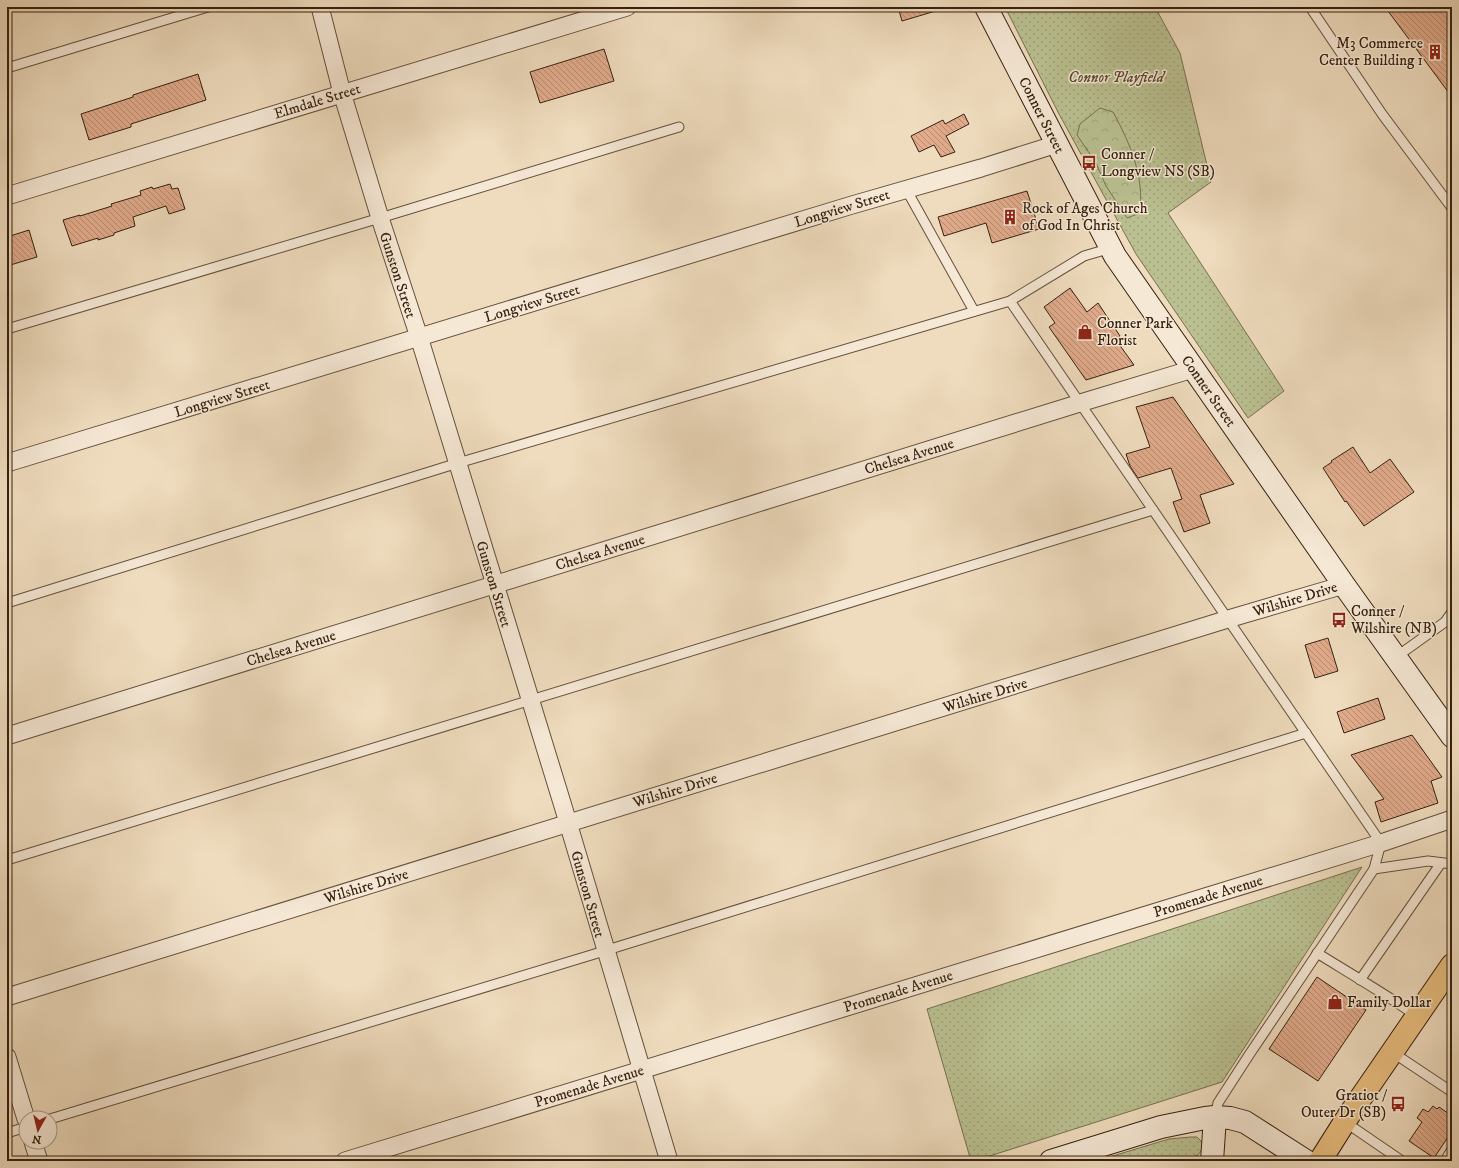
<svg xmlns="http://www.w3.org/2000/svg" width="1459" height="1168" font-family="'IM FELL DW Pica',serif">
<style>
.green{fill:url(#green-dots);stroke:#787050}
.forest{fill:url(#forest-crowns);stroke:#787050}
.building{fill:url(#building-back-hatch);stroke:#36210f}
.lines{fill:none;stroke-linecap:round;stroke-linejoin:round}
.lane-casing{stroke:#64503b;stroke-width:11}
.street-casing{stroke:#64503b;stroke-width:19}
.secondary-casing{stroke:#36210f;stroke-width:24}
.primary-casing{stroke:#36210f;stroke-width:24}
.lane{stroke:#f5e8d5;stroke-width:9}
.street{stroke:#f5e8d5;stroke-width:17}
.secondary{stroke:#f5e8d5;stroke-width:22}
.primary{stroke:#e8be7f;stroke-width:22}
.labels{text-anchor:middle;stroke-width:3;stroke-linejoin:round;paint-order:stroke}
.poi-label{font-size:15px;fill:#36210f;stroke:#f5e8d5;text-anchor:start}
.park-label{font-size:15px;font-style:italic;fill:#574930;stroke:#f5e8d5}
.street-label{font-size:15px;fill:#36210f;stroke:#f5e8d5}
</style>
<defs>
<pattern id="green-dots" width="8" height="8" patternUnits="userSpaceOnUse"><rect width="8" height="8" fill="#bac091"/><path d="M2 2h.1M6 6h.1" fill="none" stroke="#a0a57c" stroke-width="1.8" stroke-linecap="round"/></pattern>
<pattern id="forest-crowns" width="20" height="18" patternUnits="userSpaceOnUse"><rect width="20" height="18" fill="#bac091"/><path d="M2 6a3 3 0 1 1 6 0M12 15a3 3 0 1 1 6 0" fill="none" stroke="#a0a57c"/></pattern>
<pattern id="building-back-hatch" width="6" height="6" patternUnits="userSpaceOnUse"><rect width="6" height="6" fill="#e1ab8c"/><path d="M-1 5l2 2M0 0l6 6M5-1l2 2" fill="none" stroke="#b78b71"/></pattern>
</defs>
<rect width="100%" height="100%" fill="#efdcbe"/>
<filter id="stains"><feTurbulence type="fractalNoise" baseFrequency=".005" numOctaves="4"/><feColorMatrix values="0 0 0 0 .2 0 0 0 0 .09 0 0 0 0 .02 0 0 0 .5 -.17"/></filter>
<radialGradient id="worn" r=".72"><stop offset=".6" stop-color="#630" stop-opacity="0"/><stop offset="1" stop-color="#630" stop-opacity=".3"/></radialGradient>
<g class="green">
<path d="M1005,7H1155L1180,53L1211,182L1168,213L1284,391L1248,418L1136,254L1059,114Z"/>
<path d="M1362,867L1222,1082L974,1161H971L927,1009Z"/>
<path d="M1190,1137H1197L1201,1141L1203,1145L1201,1151L1198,1155L1181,1161H1096L1169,1139Z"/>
</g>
<path class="forest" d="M1100,108L1113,112C1131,145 1144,176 1140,213L1127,218L1106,186L1096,163L1077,135L1080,124Z"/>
<g class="building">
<path d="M898,7H939V10L902,21Z"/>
<path d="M1385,7H1452V97Z"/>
<path d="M604,49L614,81L540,103L530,72Z"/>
<path d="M198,74L206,100L131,124V127L89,140L81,114L133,97V95Z"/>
<path d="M964,114L969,124L946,136L955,152L941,157L934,145L919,152L911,136L943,120L945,124Z"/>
<path d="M170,184L172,189L178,188L185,209L169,214L166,206L133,217L135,226L114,233V235L98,240V238L72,246L63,220L80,215V216L112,206L111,204L141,195L140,191L152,187L153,189Z"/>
<path d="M1027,191L1039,229L992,243L986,223L944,236L938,217Z"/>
<path d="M29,230L37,257L7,266V237Z"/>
<path d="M1070,288L1087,312L1098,303L1120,336L1116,340L1134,365L1086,380L1049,327L1055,323L1044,307Z"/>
<path d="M1173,397L1234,484L1200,495L1210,523L1184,532L1173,502L1182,499L1171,468L1138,478L1130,466L1126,454L1150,447L1136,407Z"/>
<path d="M1353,447L1370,473L1390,459L1414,492L1364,526L1346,501L1345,502L1323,468L1332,462L1331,461Z"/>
<path d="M1328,638L1338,671L1315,678L1305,645Z"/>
<path d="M1378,698L1385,719L1344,733L1337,712Z"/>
<path d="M1412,735L1442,777L1431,781L1438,803L1381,822L1375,802L1384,799L1351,755Z"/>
<path d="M1317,977L1366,1010L1318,1081L1269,1049Z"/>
<path d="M1433,1106L1437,1109L1439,1107L1452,1116V1131L1434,1158L1409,1141L1422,1122L1417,1118L1423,1109L1428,1112Z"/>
</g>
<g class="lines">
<defs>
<g id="lane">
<path d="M1310,7L1382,114L1452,208"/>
<path d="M7,68L208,7"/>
<path d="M906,189L974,311"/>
<path d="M1010,301L1381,843L1374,869L1249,1055L1218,1103L1215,1117"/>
<path d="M7,329L380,218L679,127"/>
<path d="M7,603L458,463L1010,301L1084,256L1111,248"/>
<path d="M1396,657L1445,622L1452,612"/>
<path d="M7,860L1153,510"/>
<path d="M1374,869L1428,861L1452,864"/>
<path d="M1317,953C1351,974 1385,994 1417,1016"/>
<path d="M1360,980L1441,863"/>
<path d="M1392,1052L1452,1092"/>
<path d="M50,1119L588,956L1306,733"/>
<path d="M1345,1122L1402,1161"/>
<path d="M7,1133L26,1127"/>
<path d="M1445,1161L1452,1149"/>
</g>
<g id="street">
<path d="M320,7L342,93L380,218L419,337L563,806L669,1161"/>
<path d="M7,196L627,7"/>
<path d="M7,463L852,205L981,168L1057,144"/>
<path d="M7,736L1080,403L1193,369"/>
<path d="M7,997L1228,619L1344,585"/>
<path d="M7,1057L26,1119"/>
<path d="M33,1142L39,1161"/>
<path d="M345,1161L1381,843L1452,819"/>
</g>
<g id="secondary">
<path d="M986,7L1115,256L1344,585L1452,736"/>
<path d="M1051,1161L1161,1127L1205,1118L1215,1117L1230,1118L1245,1122L1306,1161"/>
<path d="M1212,1161L1215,1117"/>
</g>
<path id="primary" d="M1320,1161L1349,1115L1452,965"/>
</defs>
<use href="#lane" class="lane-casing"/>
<use href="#street" class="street-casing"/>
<use href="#secondary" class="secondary-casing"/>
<use href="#primary" class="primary-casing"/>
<use href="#lane" class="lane"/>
<use href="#street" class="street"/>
<use href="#secondary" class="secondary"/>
<use href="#primary" class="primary"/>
</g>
<defs>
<symbol id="building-bare" viewBox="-9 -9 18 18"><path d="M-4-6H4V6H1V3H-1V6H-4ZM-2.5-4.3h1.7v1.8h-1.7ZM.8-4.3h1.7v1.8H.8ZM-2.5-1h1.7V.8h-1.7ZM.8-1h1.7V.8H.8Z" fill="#8f2418" stroke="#f5e8d5" stroke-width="2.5" paint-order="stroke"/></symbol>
<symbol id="bus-bare" viewBox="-9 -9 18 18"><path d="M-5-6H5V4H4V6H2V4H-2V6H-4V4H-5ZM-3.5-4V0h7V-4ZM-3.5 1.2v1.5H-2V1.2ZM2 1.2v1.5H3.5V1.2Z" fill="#8f2418" stroke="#f5e8d5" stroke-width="2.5" paint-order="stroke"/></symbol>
<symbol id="shop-bare" viewBox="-9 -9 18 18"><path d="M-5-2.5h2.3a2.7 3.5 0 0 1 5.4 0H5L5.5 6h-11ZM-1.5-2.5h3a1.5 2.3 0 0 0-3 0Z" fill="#8f2418" stroke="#f5e8d5" stroke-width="2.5" paint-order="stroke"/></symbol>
</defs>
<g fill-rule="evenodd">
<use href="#building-bare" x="1424" y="41" width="22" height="22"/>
<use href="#bus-bare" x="1078" y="152" width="22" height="22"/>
<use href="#building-bare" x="999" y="206" width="22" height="22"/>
<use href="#shop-bare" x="1074" y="321" width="22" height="22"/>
<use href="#bus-bare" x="1328" y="609" width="22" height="22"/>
<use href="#shop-bare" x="1324" y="991" width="22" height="22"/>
<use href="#bus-bare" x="1387" y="1093" width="22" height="22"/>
</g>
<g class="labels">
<g class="poi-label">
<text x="1423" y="48" text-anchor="end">M3 Commerce<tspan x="1423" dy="17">Center Building 1</tspan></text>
<text x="1101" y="159">Conner /<tspan x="1101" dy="17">Longview NS (SB)</tspan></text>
<text x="1022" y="213">Rock of Ages Church<tspan x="1022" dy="17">of God In Christ</tspan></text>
<text x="1097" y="328">Conner Park<tspan x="1097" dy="17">Florist</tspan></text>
<text x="1351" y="616">Conner /<tspan x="1351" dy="17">Wilshire (NB)</tspan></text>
<text x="1347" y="1007">Family Dollar</text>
<text x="1386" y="1100" text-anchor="end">Gratiot /<tspan x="1386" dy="17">Outer Dr (SB)</tspan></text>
</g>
<g class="park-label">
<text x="1116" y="82">Connor Playfield</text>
</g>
<g class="street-label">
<text transform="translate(317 101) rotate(-17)" y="5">Elmdale Street</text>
<text transform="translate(1042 115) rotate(63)" y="5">Conner Street</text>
<text transform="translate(842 208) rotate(-17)" y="5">Longview Street</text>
<text transform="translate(398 275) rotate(72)" y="5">Gunston Street</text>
<text transform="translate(532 303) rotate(-17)" y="5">Longview Street</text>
<text transform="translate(1209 391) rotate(55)" y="5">Conner Street</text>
<text transform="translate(222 398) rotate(-17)" y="5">Longview Street</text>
<text transform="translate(909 456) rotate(-17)" y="5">Chelsea Avenue</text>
<text transform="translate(600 552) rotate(-17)" y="5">Chelsea Avenue</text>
<text transform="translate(494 584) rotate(73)" y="5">Gunston Street</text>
<text transform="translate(1295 599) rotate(-17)" y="5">Wilshire Drive</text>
<text transform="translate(291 648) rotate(-17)" y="5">Chelsea Avenue</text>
<text transform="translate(985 695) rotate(-17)" y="5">Wilshire Drive</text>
<text transform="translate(675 790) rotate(-17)" y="5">Wilshire Drive</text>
<text transform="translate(366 886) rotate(-17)" y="5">Wilshire Drive</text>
<text transform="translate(588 894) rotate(74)" y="5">Gunston Street</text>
<text transform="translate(1208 896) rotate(-17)" y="5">Promenade Avenue</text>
<text transform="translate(898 991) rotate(-17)" y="5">Promenade Avenue</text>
<text transform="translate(589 1086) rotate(-17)" y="5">Promenade Avenue</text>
</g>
</g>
<rect width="1459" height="1168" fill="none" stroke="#efdcbe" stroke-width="24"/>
<rect x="8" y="8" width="1443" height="1152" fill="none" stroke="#36210f" stroke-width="2"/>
<rect x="12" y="12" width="1435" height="1144" fill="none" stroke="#36210f"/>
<g transform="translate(38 1130) rotate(188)"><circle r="19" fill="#f5e8d5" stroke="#a99886"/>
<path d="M0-3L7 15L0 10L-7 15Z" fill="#8f2418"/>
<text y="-6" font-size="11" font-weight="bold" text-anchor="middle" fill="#36210f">N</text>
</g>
<rect width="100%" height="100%" filter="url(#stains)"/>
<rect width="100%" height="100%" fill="url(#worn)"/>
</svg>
